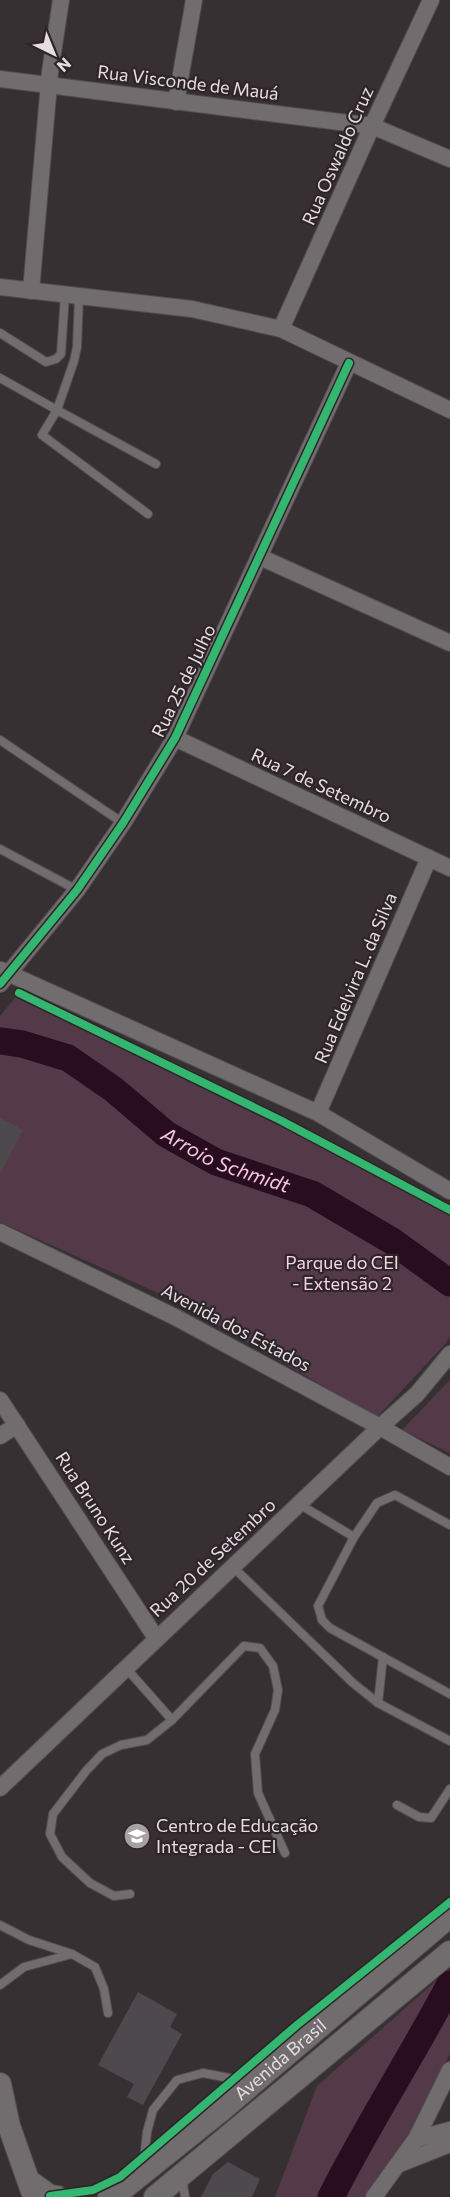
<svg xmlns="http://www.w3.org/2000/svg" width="450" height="2197" font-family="Commissioner,sans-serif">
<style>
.green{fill:#543a49}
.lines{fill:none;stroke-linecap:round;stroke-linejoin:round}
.river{stroke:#270d1d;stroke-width:27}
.building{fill:#4e494c}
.service-casing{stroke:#514d4f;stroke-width:10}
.minor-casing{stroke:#514d4f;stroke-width:18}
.secondary-casing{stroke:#514d4f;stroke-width:24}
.service{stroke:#716d6f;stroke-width:8}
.minor{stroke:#716d6f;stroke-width:16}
.secondary{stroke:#716d6f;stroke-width:22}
.cycleway-casing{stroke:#2e2529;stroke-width:11}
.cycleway{stroke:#33b770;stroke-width:8}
.labels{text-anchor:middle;stroke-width:4.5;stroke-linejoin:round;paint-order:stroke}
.street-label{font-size:18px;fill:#e4dde1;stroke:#2e2529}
.park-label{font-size:18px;fill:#f8d1e6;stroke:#2e2529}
.poi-label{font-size:18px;fill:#e4dde1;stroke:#2e2529;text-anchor:start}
.water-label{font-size:20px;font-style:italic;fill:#f7c5e1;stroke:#2e2529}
</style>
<rect width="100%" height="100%" fill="#363033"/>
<g class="green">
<path d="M19,993C164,1062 309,1132 450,1208V1336L446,1343L377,1417L176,1301L0,1222V1016Z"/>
<path d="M450,1380V1453L402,1430Z"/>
<path d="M445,1973L450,1974V2053L402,2151L367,2197H275L317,2086Z"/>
</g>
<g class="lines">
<g class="river">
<path id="s1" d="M0,1041L22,1044L68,1058L113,1089L166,1134L216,1162L312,1194L392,1241L450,1283"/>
<path d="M331,2197C368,2124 412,2056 450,1984"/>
</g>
</g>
<g class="building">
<path d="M0,1118L23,1130L0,1174Z"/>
<path d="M138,1992L177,2014L170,2027L182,2034L143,2105L127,2097L134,2084L98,2065Z"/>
<path d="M228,2162L260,2179L252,2197H201L213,2174Z"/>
</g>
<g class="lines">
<defs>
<g id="service">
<path d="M0,333L46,362L56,359L61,354L65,295"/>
<path d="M0,378L57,410L74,361L77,347L79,296"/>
<path d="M148,514L42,435L57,410L156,464"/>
<path d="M0,740L123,823"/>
<path d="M0,849L77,890"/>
<path d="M299,1504L354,1537"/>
<path d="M450,1525L395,1495L377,1503L354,1537L318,1606L322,1620L330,1628L450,1694"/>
<path d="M233,1567L353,1683L378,1703L450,1741"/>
<path d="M126,1668L172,1720"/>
<path d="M378,1703L383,1657"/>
<path d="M397,1805L419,1817L431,1818L450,1789"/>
<path d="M130,1894L114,1896L90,1883L62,1857L50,1834L53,1814L86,1771L102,1754L121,1745L147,1740L172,1720L244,1646L260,1648L273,1666L278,1690L275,1710L255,1754L258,1793L285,1853"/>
<path d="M0,1925L29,1940L72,1954L95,1967L104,1989L108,2013"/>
<path d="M0,1985L24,1967L72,1954"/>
<path d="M143,2169L147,2132L153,2110L177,2080L203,2073L250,2082"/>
<path d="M182,2177L185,2197"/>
</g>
<g id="minor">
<path d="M0,79L372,126L450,159"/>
<path d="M176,102L194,0"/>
<path d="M0,287L192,309L281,329L450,410"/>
<path d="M31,291L50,72L61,0"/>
<path d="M281,329L372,126L431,0"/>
<path d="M260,557L450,643"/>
<path d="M175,738L450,868"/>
<path d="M1,970L318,1113L450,1191"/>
<path d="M0,984L77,890L123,823L175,738L349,363"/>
<path d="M318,1113L429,858"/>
<path d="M0,1232L175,1317L380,1427L450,1467"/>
<path d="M0,1400L156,1638"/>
<path d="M0,1436L17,1425"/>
<path d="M0,1788L380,1427L417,1394L450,1354"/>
<path d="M416,2139L450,2130"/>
<path d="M397,2165L450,2144"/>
<path d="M374,2197L416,2139L450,2070"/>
</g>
<g id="secondary">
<path d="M0,2084L9,2126L34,2197"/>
<path d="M29,2181L50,2196L57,2197"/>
<path id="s2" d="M109,2197L118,2193L218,2113L450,1916"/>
<path d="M155,2197L450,1952"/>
</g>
</defs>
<use href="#service" class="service-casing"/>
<use href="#minor" class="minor-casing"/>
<use href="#secondary" class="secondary-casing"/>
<use href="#service" class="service"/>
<use href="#minor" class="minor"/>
<use href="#secondary" class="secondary"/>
<defs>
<g id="cycleway">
<path d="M0,984L77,890L123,823L175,738L349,363"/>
<path d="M19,993L280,1120L450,1210"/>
<path d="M50,2196L93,2190L120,2177L297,2025L450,1902"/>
</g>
</defs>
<use href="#cycleway" class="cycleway-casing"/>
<use href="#cycleway" class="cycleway"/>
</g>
<defs>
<symbol id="school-disc" viewBox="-11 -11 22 22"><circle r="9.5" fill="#a7a0a4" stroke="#2e2529"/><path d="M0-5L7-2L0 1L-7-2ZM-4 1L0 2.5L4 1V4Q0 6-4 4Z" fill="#fff"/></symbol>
</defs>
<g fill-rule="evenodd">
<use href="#school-disc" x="122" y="1821" width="30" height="30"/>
</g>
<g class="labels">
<g class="street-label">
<text transform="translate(188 83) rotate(7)" y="6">Rua Visconde de Mauá</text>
<text transform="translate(338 156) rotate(-66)" y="6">Rua Oswaldo Cruz</text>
<text transform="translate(184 681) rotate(-64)" y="6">Rua 25 de Julho</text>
<text transform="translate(321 786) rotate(25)" y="6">Rua 7 de Setembro</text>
<text transform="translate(356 978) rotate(-67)" y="6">Rua Edelvira L. da Silva</text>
<text transform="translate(236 1328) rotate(28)" y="6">Avenida dos Estados</text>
<text transform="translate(95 1508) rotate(57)" y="6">Rua Bruno Kunz</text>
<text transform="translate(213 1558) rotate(-43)" y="6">Rua 20 de Setembro</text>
<text dy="6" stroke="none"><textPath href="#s2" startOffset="220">Avenida Brasil</textPath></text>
</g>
<g class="park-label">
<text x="342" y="1269">Parque do CEI<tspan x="342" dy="21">- Extensão 2</tspan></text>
</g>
<g class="poi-label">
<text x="156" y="1832">Centro de Educação<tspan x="156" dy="21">Integrada - CEI</tspan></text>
</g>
<g class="water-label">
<text dy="7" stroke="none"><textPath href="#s1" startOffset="260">Arroio Schmidt</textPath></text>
</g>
</g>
<g transform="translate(54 54) rotate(137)" stroke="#2e2529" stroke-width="4.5" paint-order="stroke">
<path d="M0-4.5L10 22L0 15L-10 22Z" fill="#e4dde1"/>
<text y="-9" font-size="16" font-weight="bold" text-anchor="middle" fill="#e4dde1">N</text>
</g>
</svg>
